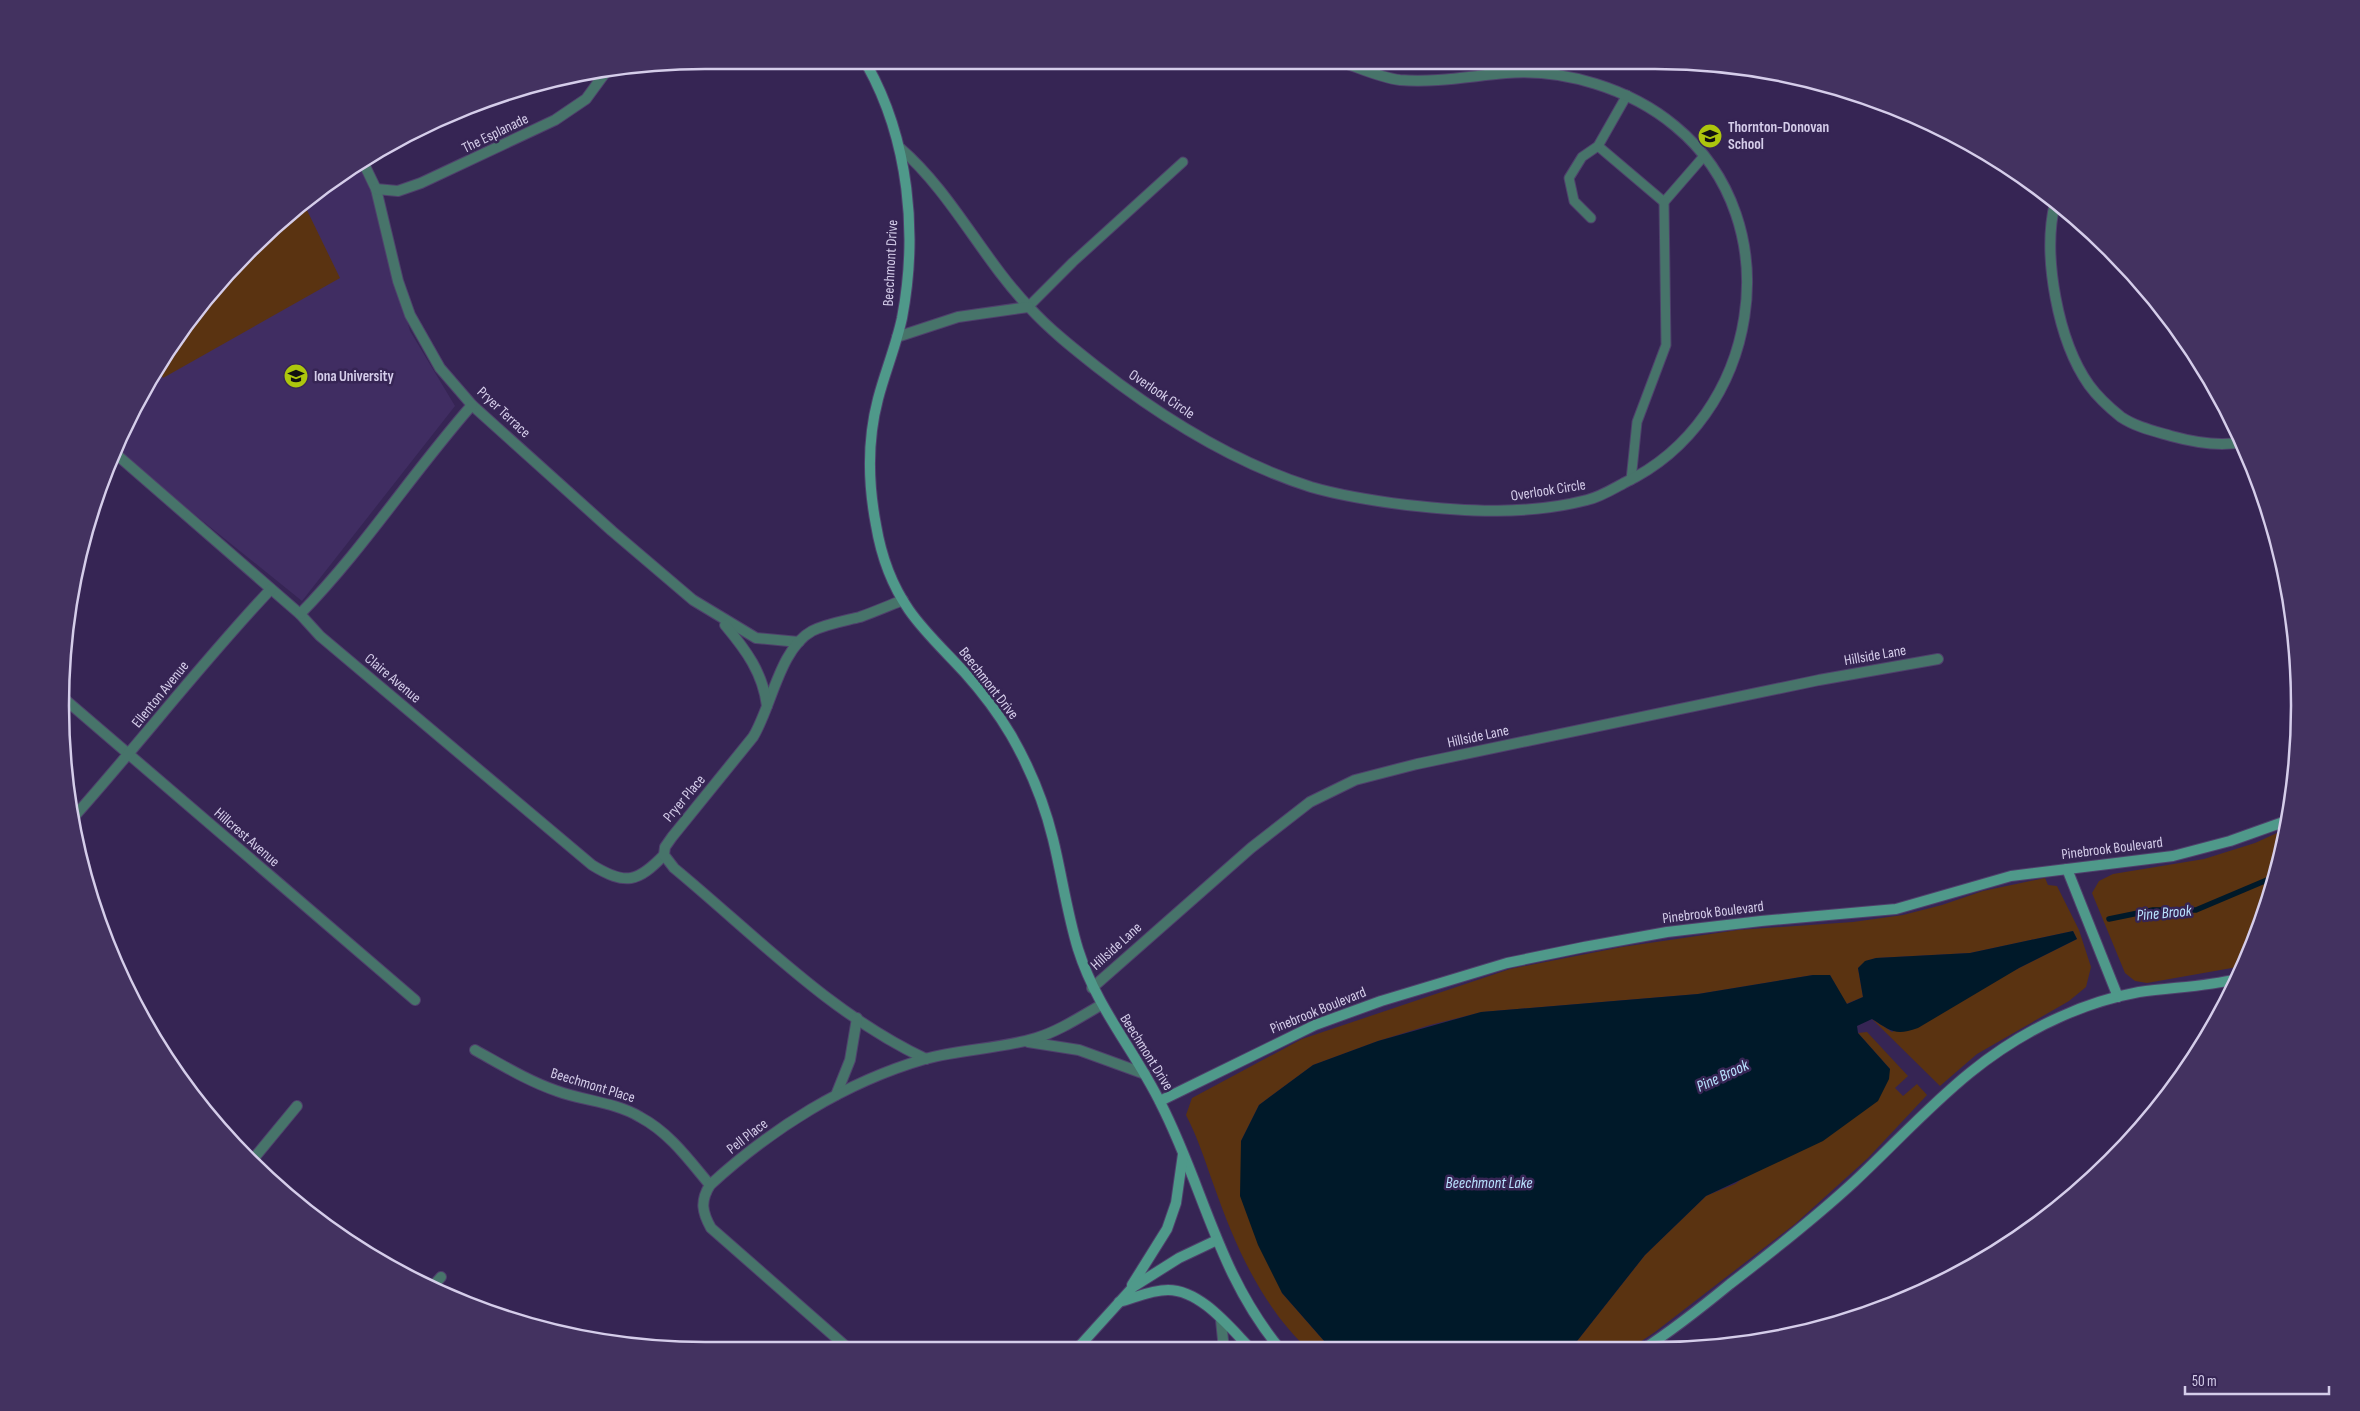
<svg xmlns="http://www.w3.org/2000/svg" width="2360" height="1411" font-family="'Sofia Sans Condensed',sans-serif">
<style>
.built{fill:#402d62}
.green{fill:#5a3311}
.water{fill:#001929}
.lines{fill:none;stroke-linecap:round;stroke-linejoin:round}
.stream{stroke:#001929;stroke-width:5.5}
.lane-casing{stroke:#4f406c;stroke-width:11}
.street-casing{stroke:#4f406c;stroke-width:12}
.secondary-casing{stroke:#4f406c;stroke-width:12}
.lane{stroke:#47746a;stroke-width:9}
.street{stroke:#47746a;stroke-width:10}
.secondary{stroke:#4f998a;stroke-width:10}
.labels{text-anchor:middle;stroke-width:5;stroke-linejoin:round;paint-order:stroke}
.poi-label{font-size:15px;font-weight:bold;fill:#d5cdea;stroke:#362554;text-anchor:start}
.street-label{font-size:15px;fill:#d5cdea;stroke:#362554}
.water-label{font-size:16px;font-style:italic;fill:#b8e1fe;stroke:#362554}
.rim{fill:none;stroke:#d5cdea;stroke-width:2.5}
</style>
<rect width="100%" height="100%" fill="#362554"/>
<path class="built" d="M358,165L372,193L410,331L455,406L302,601L117,452L169,347L249,249L313,193Z"/>
<g class="green">
<path d="M303,202L340,278L163,378L158,368L169,347L249,249Z"/>
<path d="M2288,828L2251,953L2243,966L2147,983L2135,981L2125,973L2092,893L2099,881L2113,874L2204,859L2255,843Z"/>
<path d="M2045,878L2048,885L2057,886L2079,930L2091,967L2086,987L2069,1001L1977,1054L1940,1086L1872,1019L1892,1032L2077,939L2073,931L1970,953L1876,958L1866,961L1858,968L1863,997L1846,1004L1830,975H1813L1698,994L1482,1012L1430,1025L1378,1041L1313,1065L1259,1105L1241,1141L1282,1293L1332,1350H1309C1261,1306 1235,1245 1214,1186C1205,1161 1198,1138 1186,1115L1192,1098L1302,1039L1510,969L1622,947L1738,930L1853,922L1903,915L1942,905L1983,891Z"/>
<path d="M1867,1032L1908,1076L1895,1088L1903,1096L1917,1084L1927,1095L1868,1158L1795,1224L1655,1332L1628,1350H1570L1645,1255L1706,1196L1735,1184L1890,1069L1858,1033Z"/>
</g>
<path class="water" d="M2073,931L2077,939L2019,968L1918,1028C1895,1036 1891,1031 1872,1019L1857,1026L1858,1033L1890,1069L1889,1079L1878,1101L1823,1141L1706,1196L1645,1255L1570,1350H1332L1282,1293L1258,1245L1240,1196L1241,1141L1259,1105L1313,1065L1378,1041L1481,1012L1698,994L1813,975H1830L1847,1004L1863,997L1858,968L1865,961L1876,958L1970,953Z"/>
<g class="lines">
<path class="stream" d="M2109,919L2153,910H2196L2274,877"/>
<defs>
<g id="lane">
<path d="M1598,146L1664,202L1704,156"/>
<path d="M1591,218L1574,201L1569,178L1582,157L1598,146L1627,95"/>
<path d="M1028,307L1073,262L1183,162"/>
<path d="M1631,480L1637,422L1666,345L1664,202"/>
</g>
<g id="street">
<path d="M900,148C952,193 982,258 1029,307C1049,329 1073,348 1097,367C1161,417 1232,462 1311,487C1342,496 1375,501 1407,505C1468,512 1528,515 1587,500C1600,497 1613,489 1624,483C1759,419 1793,223 1675,126C1631,89 1563,68 1506,73C1471,76 1435,83 1400,80C1382,78 1362,69 1345,63"/>
<path d="M363,162L376,189L398,281L410,315L440,368L472,405L612,531L693,600L756,638L799,642"/>
<path d="M376,189L398,191L421,183L555,120L586,99L608,69"/>
<path d="M2055,203C2042,256 2058,341 2089,385C2097,396 2111,409 2121,417C2136,427 2154,431 2171,436C2193,442 2219,447 2242,442"/>
<path d="M897,337L958,317L1028,307"/>
<path d="M116,454L300,614L320,636L592,865C626,886 638,882 664,855"/>
<path d="M903,600C888,606 874,612 860,617C844,621 826,624 812,631C780,648 771,708 753,737L672,837L665,847L664,855L674,868C755,935 830,1014 926,1059"/>
<path d="M300,614C363,550 412,473 472,405"/>
<path d="M725,625C746,650 763,673 767,706"/>
<path d="M61,696L415,1000"/>
<path d="M72,819C140,743 202,662 271,589"/>
<path d="M1092,988L1251,848L1310,802L1355,780L1417,764L1819,680L1938,659"/>
<path d="M1028,1042L1079,1050L1145,1074"/>
<path d="M475,1050C502,1065 528,1081 557,1091C584,1101 615,1102 640,1117C670,1133 689,1160 710,1185"/>
<path d="M836,1095L850,1060L857,1018"/>
<path d="M250,1163L297,1106"/>
<path d="M434,1285L441,1277"/>
<path d="M1221,1320L1224,1350"/>
<path d="M850,1350L711,1228C702,1212 700,1201 710,1185C771,1129 845,1082 925,1059C961,1049 1000,1049 1036,1038C1059,1031 1080,1017 1101,1005"/>
</g>
<g id="secondary">
<path d="M867,65C909,140 918,234 902,318C896,346 885,372 878,399C867,441 868,483 876,525C881,555 891,584 909,610C925,633 946,652 965,673C982,692 998,713 1011,735C1030,768 1044,802 1053,839C1062,876 1067,913 1078,949C1097,1009 1134,1049 1161,1104C1204,1188 1218,1275 1281,1350"/>
<path d="M2067,869L2118,997"/>
<path d="M1160,1101L1315,1025L1381,1001L1507,963L1584,947L1667,932L1761,921L1896,909L2011,876L2173,856L2230,841L2289,820"/>
<path d="M1132,1285L1167,1229L1176,1203L1183,1154"/>
<path d="M1119,1302C1134,1298 1151,1290 1168,1290C1201,1290 1230,1328 1252,1350"/>
<path d="M1076,1350L1133,1287L1179,1258L1217,1240"/>
<path d="M1642,1350C1673,1330 1702,1307 1730,1284C1773,1251 1816,1217 1855,1181C1923,1117 1972,1056 2060,1017C2086,1005 2112,997 2139,992C2172,987 2205,987 2237,979"/>
</g>
</defs>
<use href="#lane" class="lane-casing"/>
<use href="#street" class="street-casing"/>
<use href="#secondary" class="secondary-casing"/>
<use href="#lane" class="lane"/>
<use href="#street" class="street"/>
<use href="#secondary" class="secondary"/>
</g>
<defs>
<symbol id="school-disc" viewBox="-11 -11 22 22"><circle r="9.5" fill="#adc60d" stroke="#362554"/><path d="M0-5L7-2L0 1L-7-2ZM-4 1L0 2.5L4 1V4Q0 6-4 4Z" fill="#111"/></symbol>
<symbol id="university-disc" viewBox="-11 -11 22 22"><circle r="9.5" fill="#adc60d" stroke="#362554"/><path d="M0-5L7-2L0 1L-7-2ZM-4 1L0 2.5L4 1V4Q0 6-4 4Z" fill="#111"/></symbol>
</defs>
<g fill-rule="evenodd">
<use href="#school-disc" x="1696" y="122" width="28" height="28"/>
<use href="#university-disc" x="282" y="362" width="28" height="28"/>
</g>
<g class="labels">
<g class="poi-label">
<text x="1728" y="132">Thornton-Donovan<tspan x="1728" dy="17">School</tspan></text>
<text x="314" y="381">Iona University</text>
</g>
<g class="street-label">
<text transform="translate(495 133) rotate(-26)" y="5">The Esplanade</text>
<text transform="translate(890 263) rotate(-87)" y="5">Beechmont Drive</text>
<text transform="translate(1162 394) rotate(34)" y="5">Overlook Circle</text>
<text transform="translate(504 412) rotate(43)" y="5">Pryer Terrace</text>
<text transform="translate(1548 490) rotate(-9)" y="5">Overlook Circle</text>
<text transform="translate(1875 655) rotate(-10)" y="5">Hillside Lane</text>
<text transform="translate(393 678) rotate(40)" y="5">Claire Avenue</text>
<text transform="translate(989 683) rotate(52)" y="5">Beechmont Drive</text>
<text transform="translate(160 694) rotate(-51)" y="5">Ellenton Avenue</text>
<text transform="translate(1478 736) rotate(-12)" y="5">Hillside Lane</text>
<text transform="translate(684 798) rotate(-50)" y="5">Pryer Place</text>
<text transform="translate(247 837) rotate(41)" y="5">Hillcrest Avenue</text>
<text transform="translate(2112 848) rotate(-7)" y="5">Pinebrook Boulevard</text>
<text transform="translate(1713 912) rotate(-7)" y="5">Pinebrook Boulevard</text>
<text transform="translate(1116 946) rotate(-42)" y="5">Hillside Lane</text>
<text transform="translate(1318 1010) rotate(-22)" y="5">Pinebrook Boulevard</text>
<text transform="translate(1147 1052) rotate(58)" y="5">Beechmont Drive</text>
<text transform="translate(593 1085) rotate(17)" y="5">Beechmont Place</text>
<text transform="translate(747 1136) rotate(-38)" y="5">Pell Place</text>
</g>
<g class="water-label">
<text transform="translate(2164 912) rotate(-5)" y="6">Pine Brook</text>
<text transform="translate(1722 1075) rotate(-25)" y="6">Pine Brook</text>
<text x="1489" y="1188">Beechmont Lake</text>
</g>
</g>
<path d="M0 0H2360V1411H0ZM705 69H1655A636 636 0 0 1 2291 705V706A636 636 0 0 1 1655 1342H705A636 636 0 0 1 69 706V705A636 636 0 0 1 705 69Z" fill="#433260" fill-rule="evenodd"/>
<path class="rim" d="M705 69H1655A636 636 0 0 1 2291 705V706A636 636 0 0 1 1655 1342H705A636 636 0 0 1 69 706V705A636 636 0 0 1 705 69Z"/>
<path d="M2185 1386v8h144v-8" fill="none" stroke="#d5cdea" stroke-width="2.5"/>
<text x="2192" y="1386" font-size="15" fill="#d5cdea" stroke="#362554" stroke-width="4" paint-order="stroke">50 m</text>
</svg>
